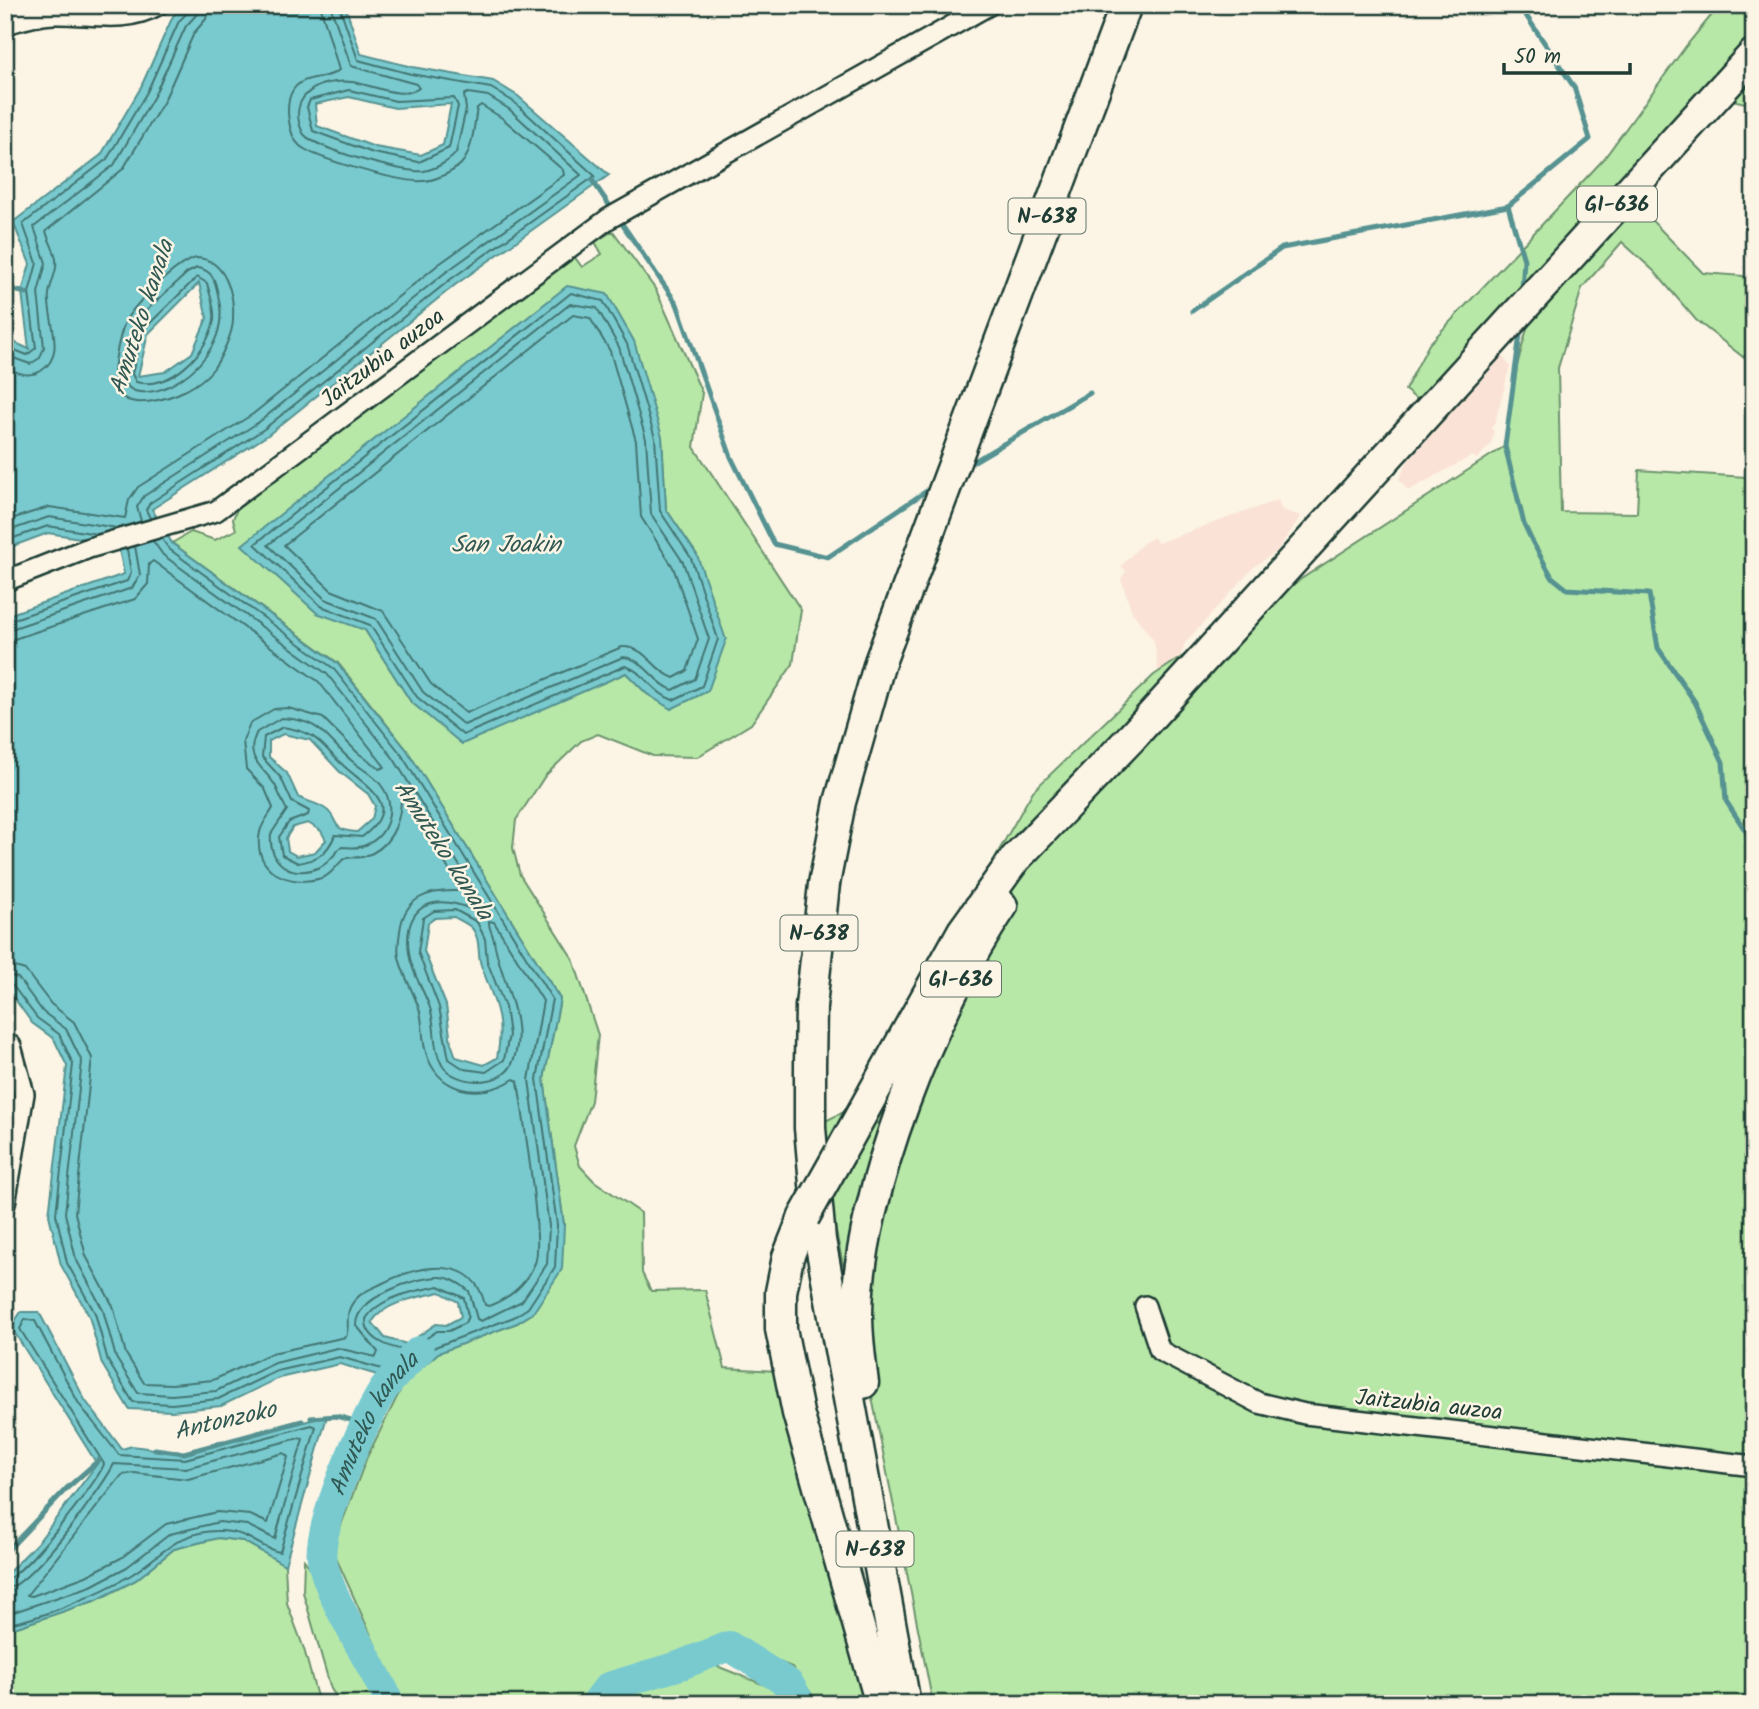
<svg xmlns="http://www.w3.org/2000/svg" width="1759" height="1709" font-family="Kalam,sans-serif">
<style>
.built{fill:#fae3d6}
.green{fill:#b8e8a7;stroke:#6c926e;stroke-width:2;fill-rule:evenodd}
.water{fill:#79cacf;stroke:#559291;stroke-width:2;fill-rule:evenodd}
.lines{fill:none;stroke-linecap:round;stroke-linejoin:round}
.shore{stroke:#437572;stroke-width:2}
.stream{stroke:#559291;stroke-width:5}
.river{stroke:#79cacf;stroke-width:30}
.minor-casing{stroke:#1f3d34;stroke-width:24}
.primary-casing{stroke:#1f3d34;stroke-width:35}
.minor{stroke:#fcf5e5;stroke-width:19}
.primary{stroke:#fcf5e5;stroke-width:30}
.primary-bridge-casing{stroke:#1f3d34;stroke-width:35;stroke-linecap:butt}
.primary-bridge{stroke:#fcf5e5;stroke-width:30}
.labels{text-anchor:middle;stroke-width:5;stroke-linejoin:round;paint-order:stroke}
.shield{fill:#fcf5e5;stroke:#617469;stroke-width:2}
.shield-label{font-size:21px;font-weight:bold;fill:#1f3d34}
.street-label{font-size:23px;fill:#1f3d34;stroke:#fcf5e5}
.water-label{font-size:24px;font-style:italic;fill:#315953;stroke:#fcf5e5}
</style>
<rect width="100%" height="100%" fill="#fcf5e5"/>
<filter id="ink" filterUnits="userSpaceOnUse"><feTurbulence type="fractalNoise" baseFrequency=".0143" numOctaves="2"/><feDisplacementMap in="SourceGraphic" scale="14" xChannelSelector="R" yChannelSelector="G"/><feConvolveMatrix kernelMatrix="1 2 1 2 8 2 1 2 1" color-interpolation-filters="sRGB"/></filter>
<g filter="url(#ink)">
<g class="built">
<path d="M1502,355L1510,366L1495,423L1491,428L1494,431L1491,444L1477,459L1472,456L1408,491L1399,479L1414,449Z"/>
<path d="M1278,500L1282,510L1301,516L1277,551L1255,566L1185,643L1181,656L1159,678L1154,641L1132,612L1121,579L1126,571L1121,566L1143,543L1154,537L1157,543Z"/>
</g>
<g class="green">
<path d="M1720,5H1754V105L1715,96L1626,194L1703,273L1743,276L1754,286V351L1743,357L1696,320L1655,272L1622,242L1582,288L1558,368L1561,512L1637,513L1639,470L1746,477L1754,480V1704H933L871,1392L813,1127L852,1108L1033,791L1154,675L1505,446L1517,366L1536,294L1430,410L1405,390L1429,344L1603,160L1686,46Z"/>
<path d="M613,231L656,290L702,393L694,447L801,610L793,664L751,724L697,757L653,756L598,734L581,741L545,776L516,820L513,848L520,875L573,959L598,1035L591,1101L574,1146L580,1166L594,1181L641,1213L642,1273L651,1291L705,1290L725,1368L778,1371L868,1704H819L792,1667L724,1640L604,1679L583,1704H402L332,1549L367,1457L404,1383L438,1353L517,1323L533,1313L564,1225L544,1079L560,999L407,750L338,663L172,543L191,532L215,540L236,530L233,519L237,509L454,339L573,255L582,267L602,254L595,242ZM662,437L666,509L697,555L647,694L626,673L578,693L411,702L365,630Z"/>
<path d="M218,1538L243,1541L285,1565L287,1603L304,1649L319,1704H5V1631L97,1600L136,1580L174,1549Z"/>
<path d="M304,1560L309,1566L379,1704H341L331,1689L303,1592Z"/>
<path d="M709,1663L780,1691L788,1704H603L628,1687Z"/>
</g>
<g class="water">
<path d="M185,5H345L361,54L412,67L493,81L518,96L609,175L455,285L268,435L152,509L172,543L337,663L407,750L560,999L544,1079L564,1225L562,1269L533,1313L517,1323L438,1353L404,1383L340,1364L279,1378L221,1406L172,1411L129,1409L102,1364L89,1316L61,1265L49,1215L67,1066L54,1039L32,1023L7,988L5,981V616L124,574L118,544L48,533L5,549V338L29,349L22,292L30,264L13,222L101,155L140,89L173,16ZM349,97L395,108L451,104L443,145L421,155L375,147L317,126L315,104ZM199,283L207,318L192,353L165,372L138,376L148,334ZM283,734L310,740L340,772L368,794L375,806L372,819L357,832C327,830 341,818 324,808C316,803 306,801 298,797L287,773L269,757V741ZM308,823L321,831L326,840L315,852L297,856L288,851L286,838L293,827ZM454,917C459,920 468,924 472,928C481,939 477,953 481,965C494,1001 505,1018 497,1058L484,1065L456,1057L451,1043L446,1005L424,951L428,923L435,918ZM440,1292L458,1302L461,1317L446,1325L436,1324L407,1344L385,1338L372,1322C385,1302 418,1297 440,1292Z"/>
<path d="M567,286L607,294L634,341L662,437L666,509L697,555L726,640L708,691L671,709L647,694L626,673L462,744L411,702L365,630L317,613L242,545Z"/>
<path d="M21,1312H39L85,1400L122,1449L132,1446L184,1453L327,1416L285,1565L243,1541L218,1538L174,1549L136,1580L97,1600L5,1631V1576L39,1541L97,1464L11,1327Z"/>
</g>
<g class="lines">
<g class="shore">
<path d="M349,90L396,101L454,98L458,106L449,148L419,162L373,153L313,131L307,107L310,100Z"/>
<path d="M197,258C225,259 235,295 233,320C233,333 221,358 213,369C199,387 174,397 153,401C109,409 111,377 118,346C120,338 122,328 126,320C135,304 179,260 197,258Z"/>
<path d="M197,268C215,270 216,285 219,300C234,368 134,417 124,379C121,371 126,361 128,353C130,345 130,335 134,327C143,310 173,287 187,273Z"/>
<path d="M197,277L207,283C209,293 216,309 214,320C208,352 171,391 136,382L132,374L143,330Z"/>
<path d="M571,293L603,301L627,344L655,438L660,511L691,558L718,639L702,686L673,700C654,694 642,670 625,666L463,735L417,697L370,625L321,606L255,544Z"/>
<path d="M570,304L597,308L619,347L646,439L651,514L683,562L709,639L695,679L673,690C654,684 644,658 623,657L464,725L423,692L376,619L325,599L268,545Z"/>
<path d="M573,315L590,318L610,351L636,441L641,517L673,567L698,639L687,671L674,678C653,671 647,646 622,647L466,713L431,684L383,611L331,590L284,545Z"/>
<path d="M5,346L27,355L36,348L29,293L37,263L23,224L107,159L147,92L179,21L188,12L189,5"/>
<path d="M5,355L30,364L40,358L44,347L38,293L46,263L34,227L114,165L154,96L186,26L197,14L198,5"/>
<path d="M5,367C17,373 29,378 41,371C68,354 46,317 49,294C50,285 55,276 56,267C58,254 49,243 46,231L123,169L164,101L194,33L206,19L209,5"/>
<path d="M150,518L146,510L150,503L264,429L451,279L595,176L514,102L491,88L411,74L358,60L339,5"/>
<path d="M5,521L49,507L125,518L129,500L138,487L253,414L439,264L564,175L563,170L502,118L481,105L477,108C474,124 473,152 461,164C453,172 434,181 423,181C401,183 316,159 300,146C288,135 284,104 293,90C304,73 327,81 339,70L320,5"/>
<path d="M141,521L137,507L144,496L259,422L446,272L581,175L509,109L488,96L468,93L464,95L466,109L456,153C450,161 435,169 424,171C406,174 311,148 303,133C285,96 320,78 352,82C371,84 402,101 419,88L416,84L351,66L330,5"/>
<path d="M5,532L49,517L117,528"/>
<path d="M5,541L48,526L97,534"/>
<path d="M5,622L127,581L131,573L127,549"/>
<path d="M5,631L132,588L140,575L135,546"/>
<path d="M5,642L135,599L148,584L149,564L153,561L319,682L385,767L380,769L358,753L323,718L288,708L274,709L250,723L243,741L246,769L265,789L273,808C269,816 262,823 260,832C251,872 292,889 324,877C333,873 337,864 344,859C350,856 359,859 365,856C390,848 400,824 401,801L407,800L460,888L457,891C427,890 404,898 400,931C399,939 397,949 399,957C403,977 415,993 420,1012C423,1024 422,1037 425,1049C436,1093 479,1101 514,1079L518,1081C522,1111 544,1243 535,1263C526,1285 510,1298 489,1306L485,1305C473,1252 417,1266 381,1284C373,1288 363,1291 357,1298C342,1313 351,1323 346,1337L272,1353L213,1380L172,1384L144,1383L126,1354L113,1306L86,1256L75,1213L92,1058L74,1022L51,1004L25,970L5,964"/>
<path d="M281,718C321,719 326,739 352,761C361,769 373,774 381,785C397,806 389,837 363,846C356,849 348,847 341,847C336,853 329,862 322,866C294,880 268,865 271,834L287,810C282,802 279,793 275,785C263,766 243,759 257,732Z"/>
<path d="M283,727C320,733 320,745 345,767C371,790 403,806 362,837L335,835C328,852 318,860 298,863L282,855L279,837L289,822L308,815L309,811L292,802L281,778L262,757L264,737Z"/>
<path d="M455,910L477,922L485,939L487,961L505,1007L509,1035L504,1060L486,1072L464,1069L449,1059L439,1007L418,952L423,918L434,911Z"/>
<path d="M5,974L18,978L43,1012L66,1029L82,1062L65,1213L76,1259L103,1310L116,1358L138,1393L172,1395L216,1391L275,1363L337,1348L376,1357L378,1352L356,1325C356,1297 416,1277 440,1277C450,1277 462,1285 469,1291L477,1319L481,1321L522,1301L547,1264L549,1226L529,1080L543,1001L494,922L489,921C488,928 493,933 494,941C500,980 530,1023 512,1064C501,1088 454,1085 442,1065C432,1047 436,1026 430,1008C424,990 411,972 409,953C401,896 446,892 485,917L488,912L394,759L327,674L163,555L153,541"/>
<path d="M5,983L13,986L37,1018L59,1034L73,1064L56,1214L67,1263L95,1313L108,1361L133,1402L172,1404L218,1399L277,1371L340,1357L403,1375L435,1347L514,1317L528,1308L555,1267L557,1225L537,1079L552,999L401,754L333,668L169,549L162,539"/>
<path d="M439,1286L464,1298L468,1316L465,1323L449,1331H437L408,1351C391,1348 365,1340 366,1319C379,1297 415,1291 439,1286Z"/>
<path d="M284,1453L288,1457L268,1523L250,1515L217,1512L166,1524L121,1558L86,1576L32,1596L27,1595L122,1475L134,1473L188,1479Z"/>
<path d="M5,1580C21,1578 98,1482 104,1464L20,1329L25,1319L35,1321L79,1404L119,1455L185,1459L312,1425L316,1427L280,1552C258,1548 251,1532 221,1531C180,1529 161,1556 131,1575C103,1592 37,1621 5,1624"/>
<path d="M5,1589C29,1588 103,1487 114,1464L186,1468L299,1438L303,1439L275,1539L247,1525L219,1522L170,1534L127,1567L91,1586L5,1615"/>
</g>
<g class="stream">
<path d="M1519,5L1574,87L1590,139L1508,206L1524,260L1522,290"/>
<path d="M592,180L677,304L731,457L774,544L828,557L934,486"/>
<path d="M5,288L26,293"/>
<path d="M1192,311L1282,248L1508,206"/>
<path d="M1520,334L1505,446L1524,524L1532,541L1552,577L1567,589L1649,594L1658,648L1695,702L1723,762L1726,801L1754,844"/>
<path d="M966,466L1090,393"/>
<path d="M311,1418L336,1416L366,1424"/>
<path d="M155,1449L184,1453L302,1421"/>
<path d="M5,1553L66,1489L99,1460"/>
</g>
<g class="river">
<path id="s1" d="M390,1704C373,1663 328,1598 322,1559C316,1528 367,1412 386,1386C396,1373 408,1362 419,1351"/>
<path d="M595,1704L608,1687L681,1665L729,1646L789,1684L801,1704"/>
</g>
<defs>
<g id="minor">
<path d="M5,24C21,20 38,14 54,14C91,13 124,24 158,5"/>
<path d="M5,581L89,548L216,511L608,219L989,5"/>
<path d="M5,1042L11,1046L24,1094L5,1204"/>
<path d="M1145,1306L1160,1351L1259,1403L1305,1414L1754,1466"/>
</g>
<g id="primary">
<path d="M840,1153L963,931L1015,859L1132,737L1754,54"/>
<path d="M804,1217L788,1257L781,1292V1329L798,1413L881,1704"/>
<path d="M863,1383C860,1361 857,1337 857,1314C858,1193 934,1006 1002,906"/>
<path d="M905,1704L820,1240L810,1128V1065L811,1006L824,884L840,802L880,662L1126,5"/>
</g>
</defs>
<use href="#minor" class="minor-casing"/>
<use href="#primary" class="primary-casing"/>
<use href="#minor" class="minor"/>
<use href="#primary" class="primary"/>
<defs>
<path id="primary-bridge" d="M804,1217L840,1153"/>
</defs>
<use href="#primary-bridge" class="primary-bridge-casing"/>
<use href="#primary-bridge" class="primary-bridge"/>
</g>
</g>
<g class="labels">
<g class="shield">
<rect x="1577" y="186.5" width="80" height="35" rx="5"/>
<rect x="1008.5" y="198.5" width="77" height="35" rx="5"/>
<rect x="780.5" y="915.5" width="77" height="35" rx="5"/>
<rect x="921" y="961.5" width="80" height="35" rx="5"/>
<rect x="836.5" y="1531.5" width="77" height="35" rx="5"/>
</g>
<g class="shield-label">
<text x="1617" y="211">GI-636</text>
<text x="1047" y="223">N-638</text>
<text x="819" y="940">N-638</text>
<text x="961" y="986">GI-636</text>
<text x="875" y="1556">N-638</text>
</g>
<g class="street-label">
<text transform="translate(382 357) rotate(-37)" y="8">Jaitzubia auzoa</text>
<text transform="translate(1429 1404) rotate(6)" y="8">Jaitzubia auzoa</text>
</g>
<g class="water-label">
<text transform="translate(141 317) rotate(-72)" y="8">Amuteko kanala</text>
<text x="506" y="552">San Joakin</text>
<text transform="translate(444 850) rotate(57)" y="8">Amuteko kanala</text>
<text transform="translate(225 1420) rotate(-13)" y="8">Antonzoko</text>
<text dy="8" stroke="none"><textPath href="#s1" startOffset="308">Amuteko kanala</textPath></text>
</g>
</g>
<rect width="1759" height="1709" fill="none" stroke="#fcf5e5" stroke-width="28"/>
<rect x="14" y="14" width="1731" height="1681" fill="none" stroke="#1f3d34" stroke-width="2.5" filter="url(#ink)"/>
<path d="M1504 63v10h126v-10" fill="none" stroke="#1f3d34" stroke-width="3.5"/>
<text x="1514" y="63" font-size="21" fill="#1f3d34" stroke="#fcf5e5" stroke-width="5" paint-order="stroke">50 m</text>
</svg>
